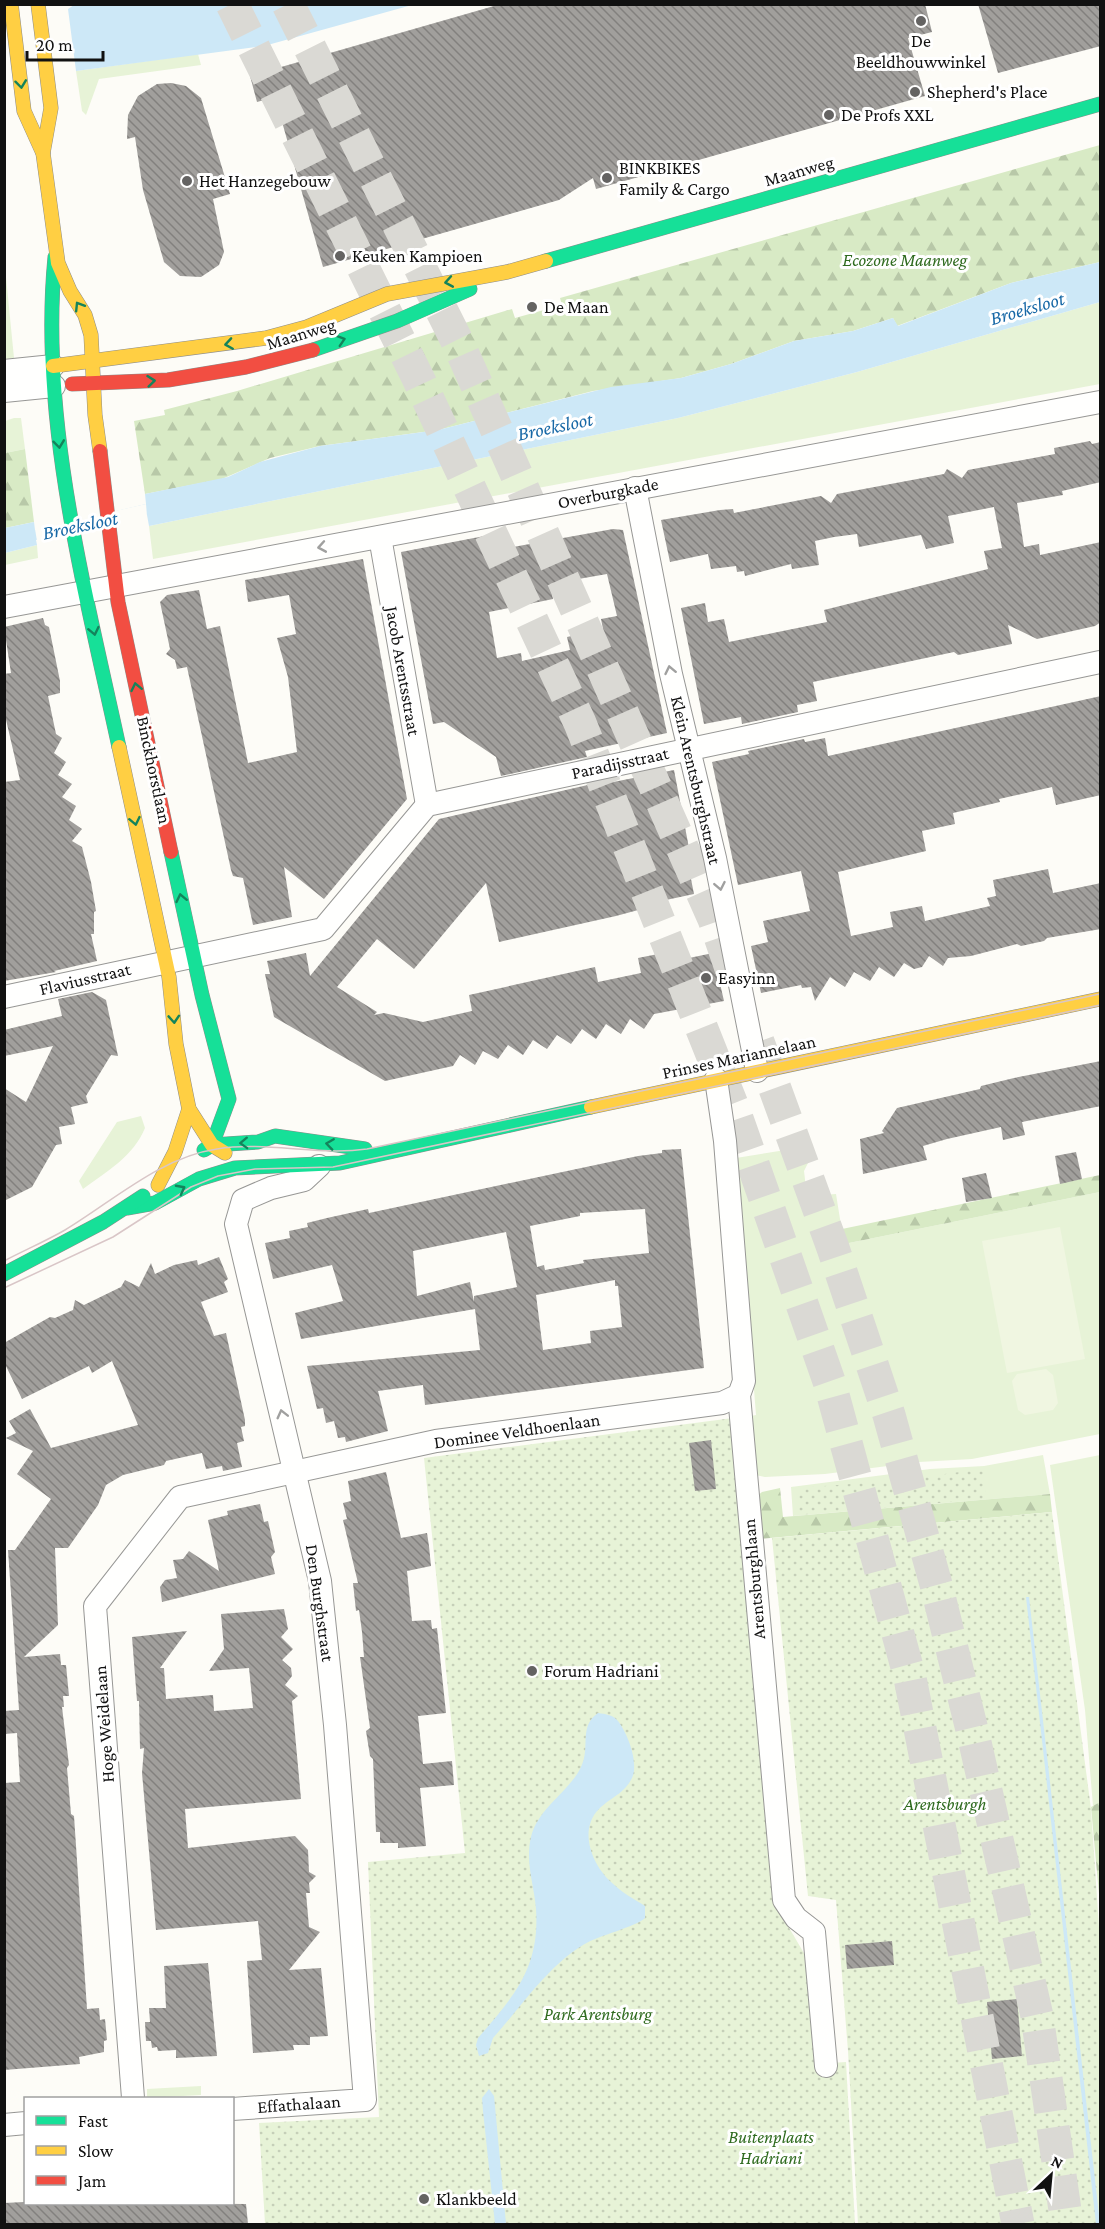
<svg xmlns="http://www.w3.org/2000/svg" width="1105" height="2229" font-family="'Crimson Pro',serif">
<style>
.grass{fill:#e7f3d7}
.forest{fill:url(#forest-firs)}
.park{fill:url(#park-dots)}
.pitch{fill:#f0f6e1}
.water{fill:#cde8f7}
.pier{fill:#fdfcf7}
.building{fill:url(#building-back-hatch);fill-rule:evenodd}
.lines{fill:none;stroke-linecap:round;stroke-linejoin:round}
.primary-tunnel{stroke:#dad9d4;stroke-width:33;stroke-dasharray:33 16;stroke-linecap:butt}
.street-casing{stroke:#979795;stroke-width:24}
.fast-casing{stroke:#8e8d8b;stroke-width:15}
.slow-casing{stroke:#8e8d8b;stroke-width:15}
.jam-casing{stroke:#8e8d8b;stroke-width:15}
.street{stroke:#fffffe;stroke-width:22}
.fast{stroke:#16e098;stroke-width:14}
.slow{stroke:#ffcf43;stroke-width:14}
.jam{stroke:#f24e42;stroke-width:14}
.tram{stroke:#d9c6c7;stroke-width:1.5}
.oneway{stroke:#14835b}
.oneway2{stroke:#a0a09f}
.poi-dot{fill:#646362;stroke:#fff;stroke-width:2}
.labels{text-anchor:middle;stroke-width:6;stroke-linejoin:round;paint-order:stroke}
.poi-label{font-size:18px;fill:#111;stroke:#fff;text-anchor:start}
.street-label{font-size:18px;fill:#111;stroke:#fff}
.park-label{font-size:18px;font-style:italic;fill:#2f6b1f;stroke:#fff}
.water-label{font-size:20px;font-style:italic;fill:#1768a6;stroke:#fff}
</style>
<defs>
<pattern id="forest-firs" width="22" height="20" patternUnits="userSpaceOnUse" patternTransform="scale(1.5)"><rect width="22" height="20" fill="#d8eac5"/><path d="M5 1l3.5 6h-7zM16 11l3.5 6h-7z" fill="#b8c8a8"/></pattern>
<pattern id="park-dots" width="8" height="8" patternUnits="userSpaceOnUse" patternTransform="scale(1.5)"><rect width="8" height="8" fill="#e7f3d7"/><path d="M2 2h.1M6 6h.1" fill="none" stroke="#c5cfb8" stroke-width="1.8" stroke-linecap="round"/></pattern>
<pattern id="building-back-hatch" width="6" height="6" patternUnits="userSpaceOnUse" patternTransform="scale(1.5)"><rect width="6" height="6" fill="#a19f9c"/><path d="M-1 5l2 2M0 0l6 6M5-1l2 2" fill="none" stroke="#82807e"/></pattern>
</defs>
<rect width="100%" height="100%" fill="#fdfcf7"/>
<g class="grass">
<path d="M198,54L201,65L99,79L86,115L82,111L76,71Z"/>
<path d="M4,257L14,358L5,359H4Z"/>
<path d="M1100,302V384L153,559L149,526L678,418L857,372Z"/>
<path d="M14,418H21L25,449L5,453V421Z"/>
<path d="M37,545L38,558L5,565V553Z"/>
<path d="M141,1116L145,1128C133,1157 107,1171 83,1189L79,1181L117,1122Z"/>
<path d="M810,1146L811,1157L804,1171L807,1196L836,1194L844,1244L1100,1192V1434L972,1459L919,1462L825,1474L765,1477L755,1475L751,1416L756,1415L736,1158Z"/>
<path d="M1043,1455L1050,1494L793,1516L791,1487L930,1469L984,1466Z"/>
<path d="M1100,1455V1802L1093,1806L1085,1710L1050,1465Z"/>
<path d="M201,2086V2095L147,2098V2089Z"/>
</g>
<g class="forest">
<path d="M1100,145V262L1011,283L897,326L893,318L853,331L794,341L731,364L681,378L593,391L438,430L320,446L270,458L222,479L145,494L134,421L165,415L164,410L237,391L512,309L515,318L562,305L560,298Z"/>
<path d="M25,449L34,522L5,528V453Z"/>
<path d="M1100,1175V1192L844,1244L842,1229Z"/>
<path d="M780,1488L783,1517L1050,1494L1052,1512L760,1539L757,1496L762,1492Z"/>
<path d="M1100,1802V1905L1091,1807Z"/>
</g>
<g class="park">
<path d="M733,1418L780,1905L788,1926L808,1960L817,2064L846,2062L855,2224H265L259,2123L379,2117L368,1862L465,1853L424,1458Z"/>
<path d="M983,1469L986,1499L798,1515L797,1488L891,1481Z"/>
<path d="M1052,1512L1091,1809L1100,1942V2224H858L848,2051L836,1900L808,1896L772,1538Z"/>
</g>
<g class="pitch">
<path d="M1060,1227L1085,1359L1007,1373L982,1241Z"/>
<path d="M1046,1369L1053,1375L1058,1403L1053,1410L1025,1415L1018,1410L1012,1381L1017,1374Z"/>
</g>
<g class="water">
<path d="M74,5V4L412,5L264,46L76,71L68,9Z"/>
<path d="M1100,262V302L857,372L678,418L149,526L147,515L36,540L37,545L5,553V528L34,522L35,530L146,504L145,494L228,477L260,462L320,446L438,430L611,387L681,378L731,364L794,341L853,331L893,318L898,326L1011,283Z"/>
<path d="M1026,1597H1029L1100,2224H1096Z"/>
<path d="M598,1713C606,1714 613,1715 618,1721C628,1734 639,1763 632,1778C624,1794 611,1797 599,1809C578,1830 592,1865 611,1882C621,1892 634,1899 645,1906V1918C636,1927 599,1935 583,1945C547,1967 521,2007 493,2038L488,2053L479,2056L476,2045L478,2038C514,1996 540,1968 536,1909C534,1884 525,1862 531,1837C538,1808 569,1792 581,1767C591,1747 578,1727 598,1713Z"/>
<path d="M489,2089L494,2096L506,2224H495L483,2111L482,2098Z"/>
</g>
<path class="pier" d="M146,504L147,516L37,541L35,529Z"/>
<g class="building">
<path d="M501,4H925L932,32L908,38L925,96L596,189L593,178L559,200L323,267L275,97L257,102L250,76Z"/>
<path d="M978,4H1101V46L998,73Z"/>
<path d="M171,83L186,86L201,98L230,194L213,199L224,252L219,265L201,277L180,276L164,262L143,190L135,137L127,139L128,115L138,96L157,84Z"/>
<path d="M1090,441L1092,444L1101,442V482L1062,491L1063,495L1017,503L1024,547L1039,544L1040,555L1101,542V622L1095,626L1037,639L1008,625L1012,644L958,655L954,652L813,682L817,701L797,705L798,712L742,724L741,717L704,724L681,608L705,603L708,622L724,619L729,642L827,622L824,610L988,569L984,551L1002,548L994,507L948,516L954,543L926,549L921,535L859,547L857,534L834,537L815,541L819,565L792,569L791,564L745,576L744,571L737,572L736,566L711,569L708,554L670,562L661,520L720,510L733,509L734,513L821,496L831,503L837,494L944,474L947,469L962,478L968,470L1055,454L1054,448Z"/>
<path d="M613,529L623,530L667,733L585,751L587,757L501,776L496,757L444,722L433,724L401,552L500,533L501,546L511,544L513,547ZM607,574L617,616L601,619L603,629L567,637L570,650L522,661L521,653L497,658L489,612L553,599L550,584Z"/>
<path d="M363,559L407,799L324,899L284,867L292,917L253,925L243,878L233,876L231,870L187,667L177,669L175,660L166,654L170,649L160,602L167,595L199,590L207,629L220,626L248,763L297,752L288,677L277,638L296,634L289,595L248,602L245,580Z"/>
<path d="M43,618L45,625L49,627L60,681V693L48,696L56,734L62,738L54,753L66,762L58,775L72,784L62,797L76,806L69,820L82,829L72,841L82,847L91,882L96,911L94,912V934H91L97,961L54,971L56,972L4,981V782L20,780L4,711V674L11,673L4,627Z"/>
<path d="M1101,696V795L1056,805L1052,787L999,799L1000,802L953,813L955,824L922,831L926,851L838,872L851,936L893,927L890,912L922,906L925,921L990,906L987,898L996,896L993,880L1048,869L1053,893L1101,883V929L1047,938L1044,941L1021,946L1017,944L971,956L948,958L943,966L929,956L922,967L914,969L904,963L894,977L879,967L870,981L854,972L845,987L830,977L815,1001L811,987L802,988L801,985L761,993L751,946L768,942L763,921L810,911L801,871L738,885L712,762L749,754L748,751L804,739L805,742L825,738L828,756Z"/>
<path d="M674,770L689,848L685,849L694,894L652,903L653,906L616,916L499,942L486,883L414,969L377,939L337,987L377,1012L374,1015L384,1013L423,1022L472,1011L469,995L595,967L598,982L641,973L638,958L668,952L670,962L713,953L724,1001L654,1014L644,1029L630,1019L621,1034L606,1024L596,1039L582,1029L571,1044L557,1035L547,1049L533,1040L523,1055L508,1045L498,1059L483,1051L475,1065L460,1055L453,1066L385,1081L274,1017L265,974H270L267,961L306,953L310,976L439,819L592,784L593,786Z"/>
<path d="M92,992L106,1000L118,1056L111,1055L86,1096L88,1103L71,1107L75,1124L59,1127L62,1144L56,1145L32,1187L4,1201V1088L26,1102L53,1046L4,1056V1030L62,1016L58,999Z"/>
<path d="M1101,1061V1106L1022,1122L1025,1135L1003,1140L1001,1127L947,1139L923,1146L927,1160L863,1174L860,1139L884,1133L882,1131L897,1108L980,1089L981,1086L1014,1078Z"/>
<path d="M681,1149L704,1368L425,1405L423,1385L378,1391L388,1431L346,1442L345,1437L338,1438L334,1421L326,1423L323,1408L317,1409L307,1366L480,1350L475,1309L301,1339L295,1313L343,1301L332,1265L273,1279L265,1243L290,1238L289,1231L308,1227L307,1223L327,1218L368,1209L369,1213L638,1156L662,1153V1150ZM645,1209L649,1253L583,1260L584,1263L545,1270L544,1265L537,1267L530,1226L580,1216V1213ZM506,1232L517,1287L474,1296V1302L470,1282L417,1296L413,1251ZM615,1280V1286H618L622,1327L590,1331L591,1343L543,1350L536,1295Z"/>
<path d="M1076,1152L1082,1179L1060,1184L1055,1156Z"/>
<path d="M986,1173L992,1198L966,1202L962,1178Z"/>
<path d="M219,1257L228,1279L224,1282L228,1292L201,1302L214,1336L226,1333L245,1420V1426L241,1427L244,1441L237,1443L242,1467L223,1471L222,1466L206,1469L202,1453L166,1461L164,1465L123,1475L106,1485L98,1505L68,1548H55L58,1625L24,1657L60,1654L61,1665H66L69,1696H63L64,1707H62L69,1765L67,1768L71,1814L74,1816L87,2009L99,2008L100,2020L105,2019L107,2040L104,2041V2052L79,2057L80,2064L4,2070V1783L20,1782L17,1733L4,1734V1711L19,1710L8,1550H15L51,1499L17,1474L33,1451L6,1438L16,1433L9,1421L30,1409L51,1448L138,1425L112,1361L92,1373L89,1366L22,1399L4,1362V1343L50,1317L55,1318L73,1310L75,1300L84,1305L121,1287L125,1280L139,1287L151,1263L155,1274L174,1265L197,1260L198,1265Z"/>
<path d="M711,1440L716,1489L695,1491L689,1443Z"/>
<path d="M386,1472L401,1538L427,1533L429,1546L431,1566L407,1571L412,1621L431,1620L432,1629L437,1628L446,1713L418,1716L423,1764L452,1761L454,1785L420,1788L426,1846L398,1848V1843H380V1832H376L373,1759L370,1756L366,1731L370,1728L360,1657H364L362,1632L359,1610L356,1611L353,1583H358L343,1520L347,1519L343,1503L351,1501L348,1481Z"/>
<path d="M260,1504L264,1522L268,1521L275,1552L271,1557L275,1574L162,1602L160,1587L165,1580L177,1578L173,1560L183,1559L189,1551L219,1571L208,1520L228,1515L227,1511Z"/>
<path d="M284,1609L288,1629L281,1637L293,1649L282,1660L291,1668L292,1676L285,1685L298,1696L292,1701L301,1799L185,1809L188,1848L295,1836L308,1850L309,1872L316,1876L309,1883L310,1893H306L309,1927L320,1932L289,1970L321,1968L328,2036L310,2037V2045H293L294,2050L253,2053L247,1961L262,1960L258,1921L156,1930L142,1773L144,1748L140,1749L139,1701H137L132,1637L187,1631L160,1668H164L166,1699L213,1695L214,1711L253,1708L249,1668L209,1671L224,1649L221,1614Z"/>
<path d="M892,1941L894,1965L847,1969L845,1945Z"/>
<path d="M208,1963L217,2056L176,2058V2050L158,2051L157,2047L152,2048L151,2041H146L145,2022H150L149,2008H166L164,1966Z"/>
<path d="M1017,1999L1022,2056L992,2059L987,2002Z"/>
<path d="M24,2202L246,2204L248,2224H4V2203Z"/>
</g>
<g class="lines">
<g class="primary-tunnel">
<path d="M232,4L418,378L580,723L733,1107L830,1384L910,1678L1018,2224"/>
<path d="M288,4L459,345L714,919L733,974"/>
<path d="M758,1042L833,1248L889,1415L937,1588L974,1738L1037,2016L1067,2224"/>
</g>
<defs>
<g id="street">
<path d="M4,371L53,366"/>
<path d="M4,391L54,386"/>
<path d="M635,488L671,674L715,858L757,1071"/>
<path d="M380,537L427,805"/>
<path d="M4,607L1100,402"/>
<path d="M4,997L323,929L427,805L1100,662"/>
<path d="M716,1079L725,1141L744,1381L739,1395L784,1900L796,1918L814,1932L826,2066"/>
<path d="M133,2098L95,1606L180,1497L436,1441L722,1403L739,1395"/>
<path d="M232,2109L365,2100L335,1725L320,1581L236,1224L243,1200L271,1188L304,1180L319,1166"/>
<path d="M4,2125L26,2123"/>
</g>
<g id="fast">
<path d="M55,257C39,419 85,589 119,747"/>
<path d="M546,261L1100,104"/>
<path d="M313,350L397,321L470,289"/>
<path d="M171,852L202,995L229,1099L212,1145"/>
<path d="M204,1150L212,1145L258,1142L275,1136L365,1149"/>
<path d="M127,1208L155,1203L199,1179L235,1168L340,1163L591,1107"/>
<path d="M4,1274L103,1222L143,1196"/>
</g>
<g id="slow">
<path d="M11,4L24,111L43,153L58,263L70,291L85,315L91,335L95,415L100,451"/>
<path d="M38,4L51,108L43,153"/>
<path d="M53,366L266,338L307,327L387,294L507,272L546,261"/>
<path d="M119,747L169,977L176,1044L189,1109L212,1145L225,1153"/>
<path d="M591,1107L1100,999"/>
<path d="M158,1185L175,1152L189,1109"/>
</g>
<g id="jam">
<path d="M72,384L168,380L246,367L313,350"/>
<path d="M100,451L118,602L171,852"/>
</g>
</defs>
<use href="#street" class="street-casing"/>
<use href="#fast" class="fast-casing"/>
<use href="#slow" class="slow-casing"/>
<use href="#jam" class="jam-casing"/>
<use href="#street" class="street"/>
<use href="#fast" class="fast"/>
<use href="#slow" class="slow"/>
<use href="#jam" class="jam"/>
<g class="tram">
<path d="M4,1261C25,1250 46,1241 65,1230C113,1201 161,1157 217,1149C267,1141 316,1156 367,1149L1100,994"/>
<path d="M4,1288L113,1237L191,1187L218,1176L255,1169L333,1167L1100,1005"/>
</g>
</g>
<defs><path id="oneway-chevron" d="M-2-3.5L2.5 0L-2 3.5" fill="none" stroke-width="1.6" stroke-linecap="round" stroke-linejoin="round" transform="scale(1.5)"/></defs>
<g class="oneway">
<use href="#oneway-chevron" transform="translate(21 84) rotate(83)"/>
<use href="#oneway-chevron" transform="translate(449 282) rotate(170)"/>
<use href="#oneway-chevron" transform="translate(79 306) rotate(-122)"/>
<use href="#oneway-chevron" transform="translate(341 340) rotate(-18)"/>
<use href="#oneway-chevron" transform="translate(229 344) rotate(171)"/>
<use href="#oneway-chevron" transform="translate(151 381) rotate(-6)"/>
<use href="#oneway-chevron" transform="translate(59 444) rotate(83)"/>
<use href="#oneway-chevron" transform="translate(94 631) rotate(78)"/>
<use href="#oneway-chevron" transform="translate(136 687) rotate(-102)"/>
<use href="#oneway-chevron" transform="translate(135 821) rotate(78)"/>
<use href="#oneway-chevron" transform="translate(181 898) rotate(-102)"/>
<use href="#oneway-chevron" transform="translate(174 1019) rotate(86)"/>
<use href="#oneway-chevron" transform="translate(244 1143) rotate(178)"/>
<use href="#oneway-chevron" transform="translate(330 1144) rotate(-172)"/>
<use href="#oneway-chevron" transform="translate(181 1189) rotate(-28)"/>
</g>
<g class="oneway2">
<use href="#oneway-chevron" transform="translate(322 547) rotate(170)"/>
<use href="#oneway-chevron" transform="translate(670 670) rotate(-102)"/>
<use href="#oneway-chevron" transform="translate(720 886) rotate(79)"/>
<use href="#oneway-chevron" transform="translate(282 1414) rotate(-104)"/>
</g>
<g class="poi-dot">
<circle cx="921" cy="21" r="6"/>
<circle cx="915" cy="92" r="6"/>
<circle cx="829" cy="115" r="6"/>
<circle cx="607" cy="178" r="6"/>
<circle cx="187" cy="181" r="6"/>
<circle cx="340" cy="256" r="6"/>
<circle cx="532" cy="307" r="6"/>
<circle cx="706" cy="978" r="6"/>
<circle cx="532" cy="1671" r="6"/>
<circle cx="424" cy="2199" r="6"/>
</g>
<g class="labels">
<g class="poi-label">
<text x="921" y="47" text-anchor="middle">De<tspan x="921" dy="21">Beeldhouwwinkel</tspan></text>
<text x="927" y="98">Shepherd's Place</text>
<text x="841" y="121">De Profs XXL</text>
<text x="619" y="174">BINKBIKES<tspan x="619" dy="21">Family &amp; Cargo</tspan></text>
<text x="199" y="187">Het Hanzegebouw</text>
<text x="352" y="262">Keuken Kampioen</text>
<text x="544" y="313">De Maan</text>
<text x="718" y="984">Easyinn</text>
<text x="544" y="1677">Forum Hadriani</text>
<text x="436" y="2205">Klankbeeld</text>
</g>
<g class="street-label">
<text transform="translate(799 171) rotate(-16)" y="6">Maanweg</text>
<text transform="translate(301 334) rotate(-17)" y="6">Maanweg</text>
<text transform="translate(608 493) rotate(-11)" y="6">Overburgkade</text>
<text transform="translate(403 671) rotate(80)" y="6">Jacob Arentsstraat</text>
<text transform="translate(620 763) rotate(-12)" y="6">Paradijsstraat</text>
<text transform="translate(154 770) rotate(78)" y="6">Binckhorstlaan</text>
<text transform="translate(696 780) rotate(77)" y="6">Klein Arentsburghstraat</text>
<text transform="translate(85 979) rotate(-13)" y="6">Flaviusstraat</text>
<text transform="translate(739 1057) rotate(-12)" y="6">Prinses Mariannelaan</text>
<text transform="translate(517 1431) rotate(-8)" y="6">Dominee Veldhoenlaan</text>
<text transform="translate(754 1579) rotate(-95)" y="6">Arentsburghlaan</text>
<text transform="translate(320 1603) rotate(82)" y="6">Den Burghstraat</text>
<text transform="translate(104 1724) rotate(-94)" y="6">Hoge Weidelaan</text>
<text transform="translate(299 2104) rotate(-4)" y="6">Effathalaan</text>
</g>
<g class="park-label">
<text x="905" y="266">Ecozone Maanweg</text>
<text x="945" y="1810">Arentsburgh</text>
<text x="598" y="2020">Park Arentsburg</text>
<text x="771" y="2143">Buitenplaats<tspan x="771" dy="21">Hadriani</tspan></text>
</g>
<g class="water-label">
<text transform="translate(1027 308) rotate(-16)" y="7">Broeksloot</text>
<text transform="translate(555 426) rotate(-12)" y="7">Broeksloot</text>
<text transform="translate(80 525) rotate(-12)" y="7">Broeksloot</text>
</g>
</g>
<rect width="1105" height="2229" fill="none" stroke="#111111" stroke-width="12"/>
<rect x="24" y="2097" width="210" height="108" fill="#ffffff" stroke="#a0a0a0" stroke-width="1.5"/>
<rect x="36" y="2116" width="30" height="9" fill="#16e098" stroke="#a0a0a0" stroke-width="1.5"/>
<text x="78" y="2127" font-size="18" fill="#111111">Fast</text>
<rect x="36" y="2146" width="30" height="9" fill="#ffcf43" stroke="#a0a0a0" stroke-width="1.5"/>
<text x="78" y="2157" font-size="18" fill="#111111">Slow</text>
<rect x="36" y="2176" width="30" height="9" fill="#f24e42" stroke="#a0a0a0" stroke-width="1.5"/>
<text x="78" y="2187" font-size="18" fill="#111111">Jam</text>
<g transform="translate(1051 2175) rotate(26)" stroke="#ffffff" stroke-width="4.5" paint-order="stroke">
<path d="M0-4.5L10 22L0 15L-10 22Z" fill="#111111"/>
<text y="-9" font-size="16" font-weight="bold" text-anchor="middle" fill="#111111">N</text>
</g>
<path d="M27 51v9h76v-9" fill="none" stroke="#111111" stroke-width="3"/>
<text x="36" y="51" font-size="18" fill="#111111" stroke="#ffffff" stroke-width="4.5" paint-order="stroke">20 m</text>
</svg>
